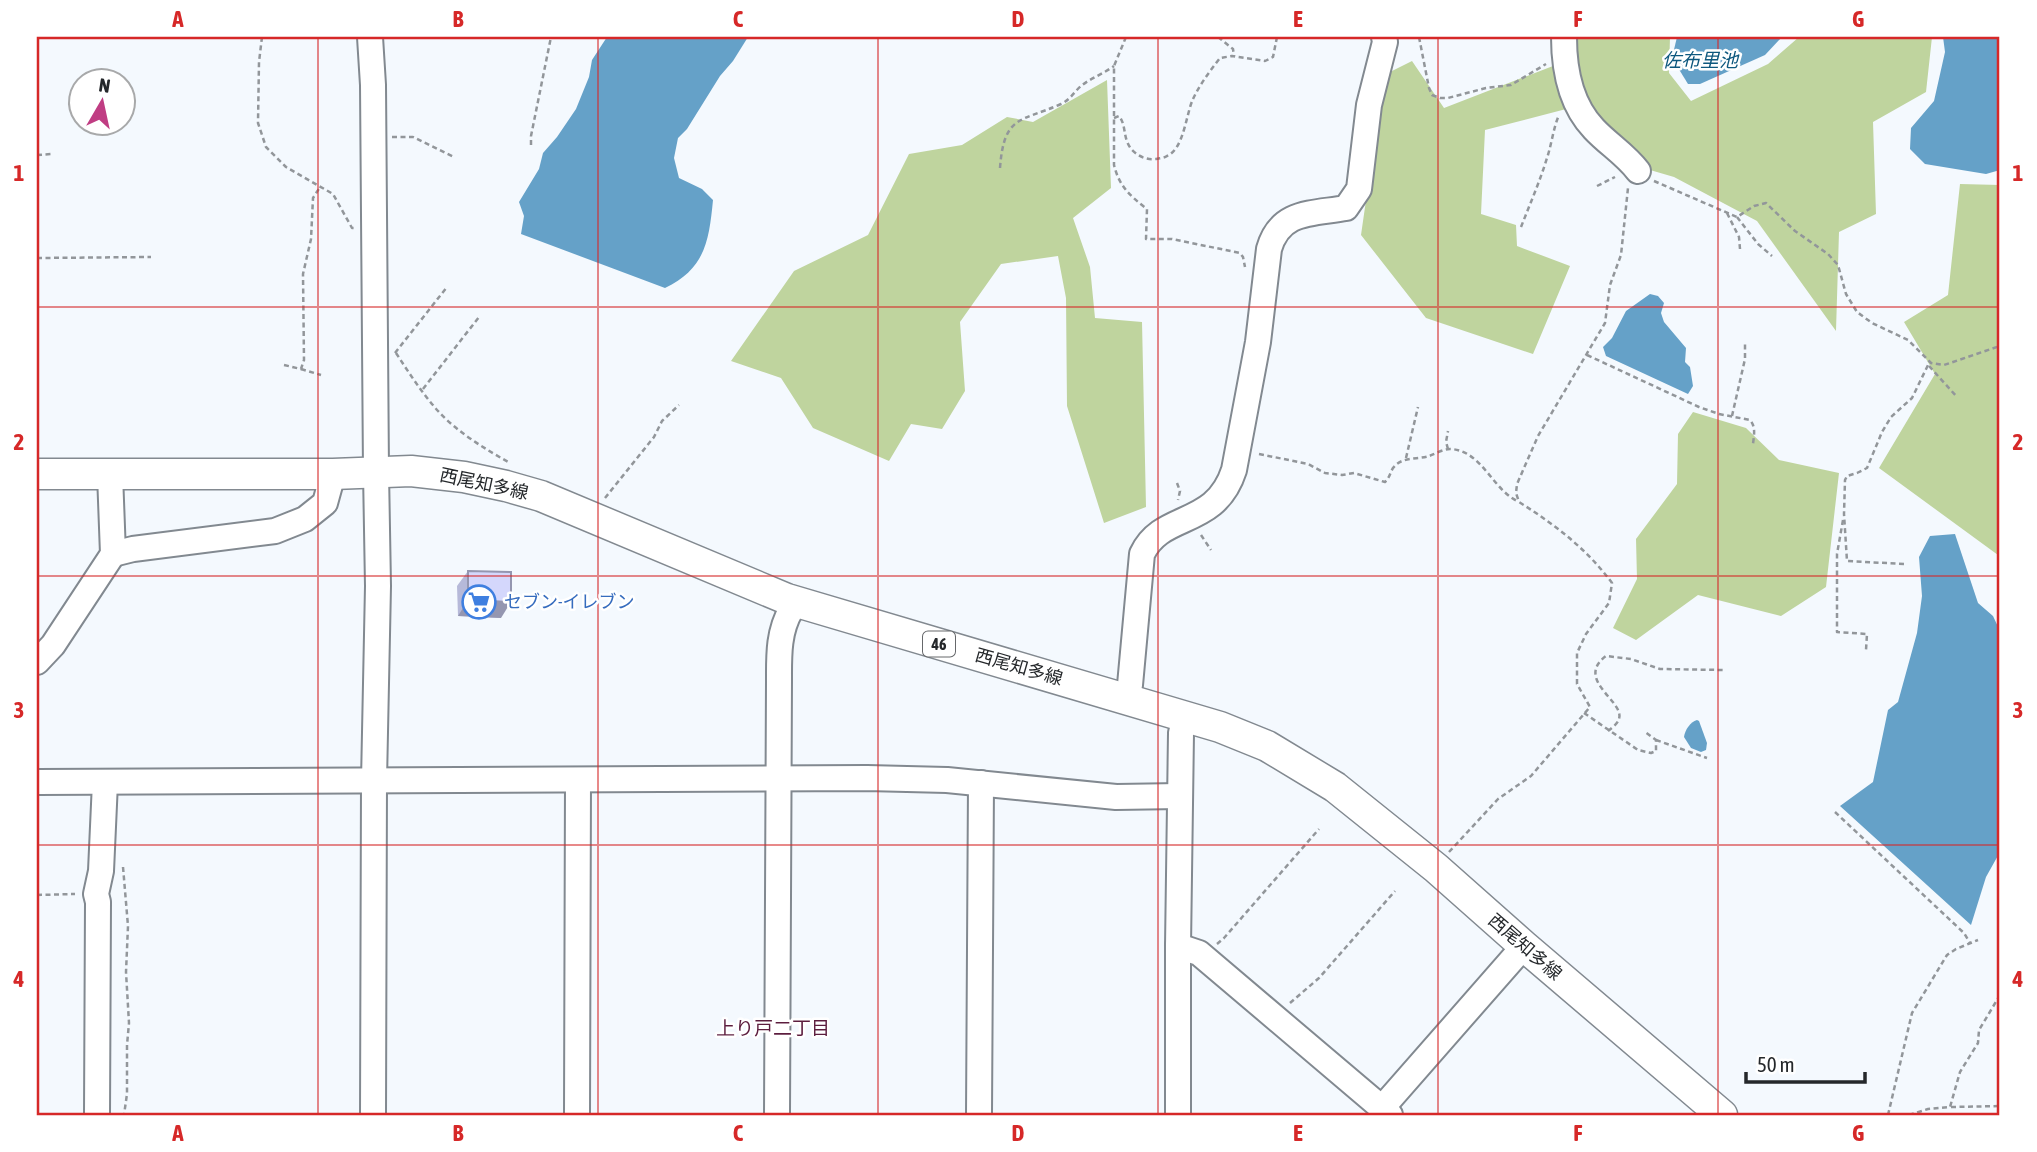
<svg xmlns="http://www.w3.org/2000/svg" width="2037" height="1152" font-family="'Asap Condensed','Noto Sans JP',sans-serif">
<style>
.green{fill:#bfd49e}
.water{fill:#65a1c8}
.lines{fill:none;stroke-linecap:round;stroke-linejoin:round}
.minor-casing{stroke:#828990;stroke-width:28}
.major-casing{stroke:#828990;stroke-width:33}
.path{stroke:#92969a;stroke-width:2.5;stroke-dasharray:5 3.5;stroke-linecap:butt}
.minor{stroke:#fff;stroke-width:24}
.major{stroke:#fff;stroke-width:30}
.wall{fill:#b6b9d9}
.shaded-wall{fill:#9496b0}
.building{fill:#d4d7fc;stroke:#9496b0;stroke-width:2}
.grid{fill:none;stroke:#d62828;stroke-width:2;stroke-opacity:0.55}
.labels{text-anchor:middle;stroke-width:5;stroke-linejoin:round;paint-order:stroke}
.shield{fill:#fff;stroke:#66686b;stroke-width:2}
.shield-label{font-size:16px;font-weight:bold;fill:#25282b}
.street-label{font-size:18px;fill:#25282b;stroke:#fff}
.shop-label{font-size:18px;fill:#366cbe;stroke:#fff;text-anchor:start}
.water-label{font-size:19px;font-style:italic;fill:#0e587e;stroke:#fff}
.neighbourhood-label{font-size:19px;fill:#5c1d3e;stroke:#fff}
.neatline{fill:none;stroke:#d62828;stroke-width:2.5}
.grid-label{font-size:23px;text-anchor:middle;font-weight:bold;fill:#d62828}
</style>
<rect width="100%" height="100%" fill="#f4f9fe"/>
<g class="green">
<path d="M1569,37H1670L1669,73L1691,101L1768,64L1799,37H1932L1926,92L1873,122L1876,214L1839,232L1836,331L1757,221L1674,177L1609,158L1570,108L1485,130L1481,214L1516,225L1517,246L1570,266L1533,354L1426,318L1361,235L1384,75L1412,61L1444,108L1571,59Z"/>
<path d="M1107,80L1111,188L1073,218L1090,267L1095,318L1142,322L1146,507L1104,523L1067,406L1066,298L1058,256L1001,264L960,322L965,391L942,429L911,424L889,461L813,428L781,378L731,361L794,271L868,235L909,154L962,145L1007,117L1033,122Z"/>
<path d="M1960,184L2000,185V553L1998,555L1879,468L1935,374L1904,322L1948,295Z"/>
<path d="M1693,412L1746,428L1779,460L1839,473L1826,587L1781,616L1698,595L1636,640L1613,628L1637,579L1636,539L1677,484L1678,434Z"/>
</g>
<g class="water">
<path d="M607,37H748L733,61L720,76L687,129L678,138L674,158L679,178L702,189L713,200C709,241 705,269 665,288L521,234L524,216L519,202L539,169L543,153L557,137L576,109L589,77L592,60Z"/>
<path d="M1677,37H1782L1765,55L1700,84H1688L1672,58Z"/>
<path d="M1943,37H2000V170L1986,174L1925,164L1910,149L1911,128L1934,101L1945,52Z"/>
<path d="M1650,294L1658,296L1664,303L1661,313L1664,322L1686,348L1685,362L1690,367L1693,386L1688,394L1606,356L1603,347L1612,338L1626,311Z"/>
<path d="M1955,534L1978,603L1993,616L2000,631V852L1986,877L1971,925L1840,806L1873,782L1888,710L1898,702L1917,633L1922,596L1919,557L1930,536Z"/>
<path d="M1697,720L1699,721L1707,743L1706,750L1701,752L1691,748L1684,737C1685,730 1690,722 1697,720Z"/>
</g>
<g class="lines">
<defs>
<g id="minor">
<path d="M370,37L373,85L376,472L378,586L374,781L373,1115"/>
<path d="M1564,37C1564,69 1571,105 1594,129C1608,144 1625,154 1638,171"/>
<path d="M113,554L133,549L275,531L305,519L325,503L333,474"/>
<path d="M37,662L53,645L113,554L110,474"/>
<path d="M1126,699L1130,685L1142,554C1162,511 1215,529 1234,470L1258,342L1269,249C1280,210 1312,214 1346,208L1359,189L1369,105L1385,42L1384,37"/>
<path d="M37,782L867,778L947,780L1116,797L1180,796"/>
<path d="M1178,946L1199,953L1390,1115"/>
<path d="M97,1115L98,902L96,894L101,871L105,782"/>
<path d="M577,1115L578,780"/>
<path d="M777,1115L779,681C779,657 778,632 791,610L787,599"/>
<path d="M979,1115L981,783"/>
<path d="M1178,1115V946L1181,733L1185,715"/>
<path d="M1382,1115V1108L1524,946"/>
</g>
<path id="major" d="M37,474H333L411,471L464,477L506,486L541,496L787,599L1220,727L1267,746L1335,787L1436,868L1524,946L1722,1115"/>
</defs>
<use href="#minor" class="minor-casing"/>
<use href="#major" class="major-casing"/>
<g class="path">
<path d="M262,37L259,62L258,123L266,147L286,167L333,194L352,228H354"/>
<path d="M1126,37L1114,66V165C1119,186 1130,196 1147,209L1146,239H1172L1240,253L1243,257L1245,267"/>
<path d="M1218,37L1233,49L1234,56"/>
<path d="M1419,37L1429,88L1432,95L1440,98H1448L1486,88L1511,85L1546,64"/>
<path d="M1114,118L1119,116C1127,126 1122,138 1132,150C1139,157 1147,160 1156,159C1160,158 1164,158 1167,156C1184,149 1186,114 1193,99C1200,84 1210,71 1220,58L1232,56L1265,61L1273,57L1277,37"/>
<path d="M392,137H413L454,157"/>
<path d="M531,145V136L551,37"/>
<path d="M37,155L51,154"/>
<path d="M1000,168C1004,114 1021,122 1061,104C1070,100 1074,92 1081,86C1091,78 1103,74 1114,66"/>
<path d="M1654,181L1737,217L1754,206L1766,203L1795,231L1828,254L1838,265L1846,294L1857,312L1872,323L1908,340L1931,363L1944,365L2000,346"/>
<path d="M1597,186L1615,177"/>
<path d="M1727,213L1739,237L1740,249"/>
<path d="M1737,217L1758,244L1772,256"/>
<path d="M1521,227C1530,204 1540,181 1547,158C1552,143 1553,129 1559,115"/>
<path d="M37,258L151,257"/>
<path d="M395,353L447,287"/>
<path d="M396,353C409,373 422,393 438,411C457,432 485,449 510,463"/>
<path d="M1587,355L1699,407L1719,414L1750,420C1756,427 1754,435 1753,444"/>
<path d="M284,365L301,369L304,360L303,274L311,239L313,198L320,187"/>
<path d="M1929,366L1957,397"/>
<path d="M301,369L321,375"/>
<path d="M423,389L479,317"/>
<path d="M1732,416L1745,359V344"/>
<path d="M1448,449L1446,442L1448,431"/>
<path d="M1259,454L1308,464L1325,473L1342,475L1354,473L1385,482C1390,477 1390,473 1393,468C1402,456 1417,460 1429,456C1435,454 1443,449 1450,449C1482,450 1492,490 1519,502"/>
<path d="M1406,458L1418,407"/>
<path d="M1177,483L1180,491L1178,500"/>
<path d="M605,498L654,437L662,421L679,405"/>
<path d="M1843,520L1837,554V632L1867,634L1866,650"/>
<path d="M1201,535L1211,550"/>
<path d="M1904,564L1847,561L1844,514L1845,480L1847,476L1857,473L1867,468L1882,432L1891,417L1912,398L1930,361"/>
<path d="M1584,713L1638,750L1651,753L1656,751V740L1644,731"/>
<path d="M1608,731C1612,728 1618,723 1619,719C1625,701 1574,680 1606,656L1631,659L1660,669L1723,670"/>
<path d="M1656,740L1707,758"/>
<path d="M1835,812L1964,933L1970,943"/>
<path d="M1449,852L1498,799L1531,776L1590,707L1577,684V653L1586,634L1609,603L1612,583C1587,549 1554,524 1519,502L1516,493L1517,484L1538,436L1605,323L1610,285L1621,255L1628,188"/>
<path d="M123,867L128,926L126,972L129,1023L127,1045V1094L124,1115"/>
<path d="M37,895L75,894"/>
<path d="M1217,944L1224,938L1319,829"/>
<path d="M1290,1003L1319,978L1395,891"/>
<path d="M1951,1107L2000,1106"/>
<path d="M1888,1115L1912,1013L1947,955L1956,949L1978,940"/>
<path d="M1909,1115L1928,1109L1950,1107L1960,1072L1978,1043L1979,1030L2000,995"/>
</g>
<use href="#minor" class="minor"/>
<use href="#major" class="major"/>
</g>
<path class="wall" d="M468,571L501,618L458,616L457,586Z"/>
<path class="shaded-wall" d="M468,600L511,602L501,618L458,616Z"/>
<path class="building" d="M468,571L511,572V602L468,600Z"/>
<path class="grid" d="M318,37V1115M598,37V1115M878,37V1115M1158,37V1115M1438,37V1115M1718,37V1115M37,307H2000M37,576H2000M37,845H2000"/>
<defs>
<symbol id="supermarket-ring" viewBox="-11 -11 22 22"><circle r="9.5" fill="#fff" stroke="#3f7fe0" stroke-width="1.5"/><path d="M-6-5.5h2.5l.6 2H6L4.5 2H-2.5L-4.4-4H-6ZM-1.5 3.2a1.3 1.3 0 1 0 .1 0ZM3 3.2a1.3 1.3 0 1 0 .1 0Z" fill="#3f7fe0"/></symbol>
</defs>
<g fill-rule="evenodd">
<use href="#supermarket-ring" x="460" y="583" width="38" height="38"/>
</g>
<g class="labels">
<rect class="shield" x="923" y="631.5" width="32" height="25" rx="5"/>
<g class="shield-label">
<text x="939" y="650">46</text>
</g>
<g class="street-label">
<text transform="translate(484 484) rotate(12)" y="6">西尾知多線</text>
<text transform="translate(1019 667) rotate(16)" y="6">西尾知多線</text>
<text transform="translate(1525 947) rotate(41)" y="6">西尾知多線</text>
</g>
<g class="shop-label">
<text x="504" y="608">セブン-イレブン</text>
</g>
<g class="water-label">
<text x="1700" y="67">佐布里池</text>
</g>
<g class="neighbourhood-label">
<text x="773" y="1035">上り戸二丁目</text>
</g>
</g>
<rect width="2037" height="1152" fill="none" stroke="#ffffff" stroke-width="77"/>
<g transform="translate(102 102) rotate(9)"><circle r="33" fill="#ffffff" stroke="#a8a9aa" stroke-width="2"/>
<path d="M0-5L12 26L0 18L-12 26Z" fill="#c03d83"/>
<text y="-10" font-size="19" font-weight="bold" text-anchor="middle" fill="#25282b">N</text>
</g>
<path d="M1746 1072v10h119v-10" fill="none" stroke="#25282b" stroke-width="3.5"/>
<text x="1757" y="1072" font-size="21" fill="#25282b" stroke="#ffffff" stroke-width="5" paint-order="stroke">50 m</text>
<rect x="38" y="38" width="1960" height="1076" class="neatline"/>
<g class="grid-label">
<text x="178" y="27">A</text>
<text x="458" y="27">B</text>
<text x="738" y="27">C</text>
<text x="1018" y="27">D</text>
<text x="1298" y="27">E</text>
<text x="1578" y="27">F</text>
<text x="1858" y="27">G</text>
<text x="19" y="181">1</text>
<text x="2018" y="181">1</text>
<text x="19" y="450">2</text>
<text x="2018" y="450">2</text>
<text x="19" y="718">3</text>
<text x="2018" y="718">3</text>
<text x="19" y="987">4</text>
<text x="2018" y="987">4</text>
<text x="178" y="1141">A</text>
<text x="458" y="1141">B</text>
<text x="738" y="1141">C</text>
<text x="1018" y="1141">D</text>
<text x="1298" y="1141">E</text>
<text x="1578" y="1141">F</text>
<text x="1858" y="1141">G</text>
</g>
</svg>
